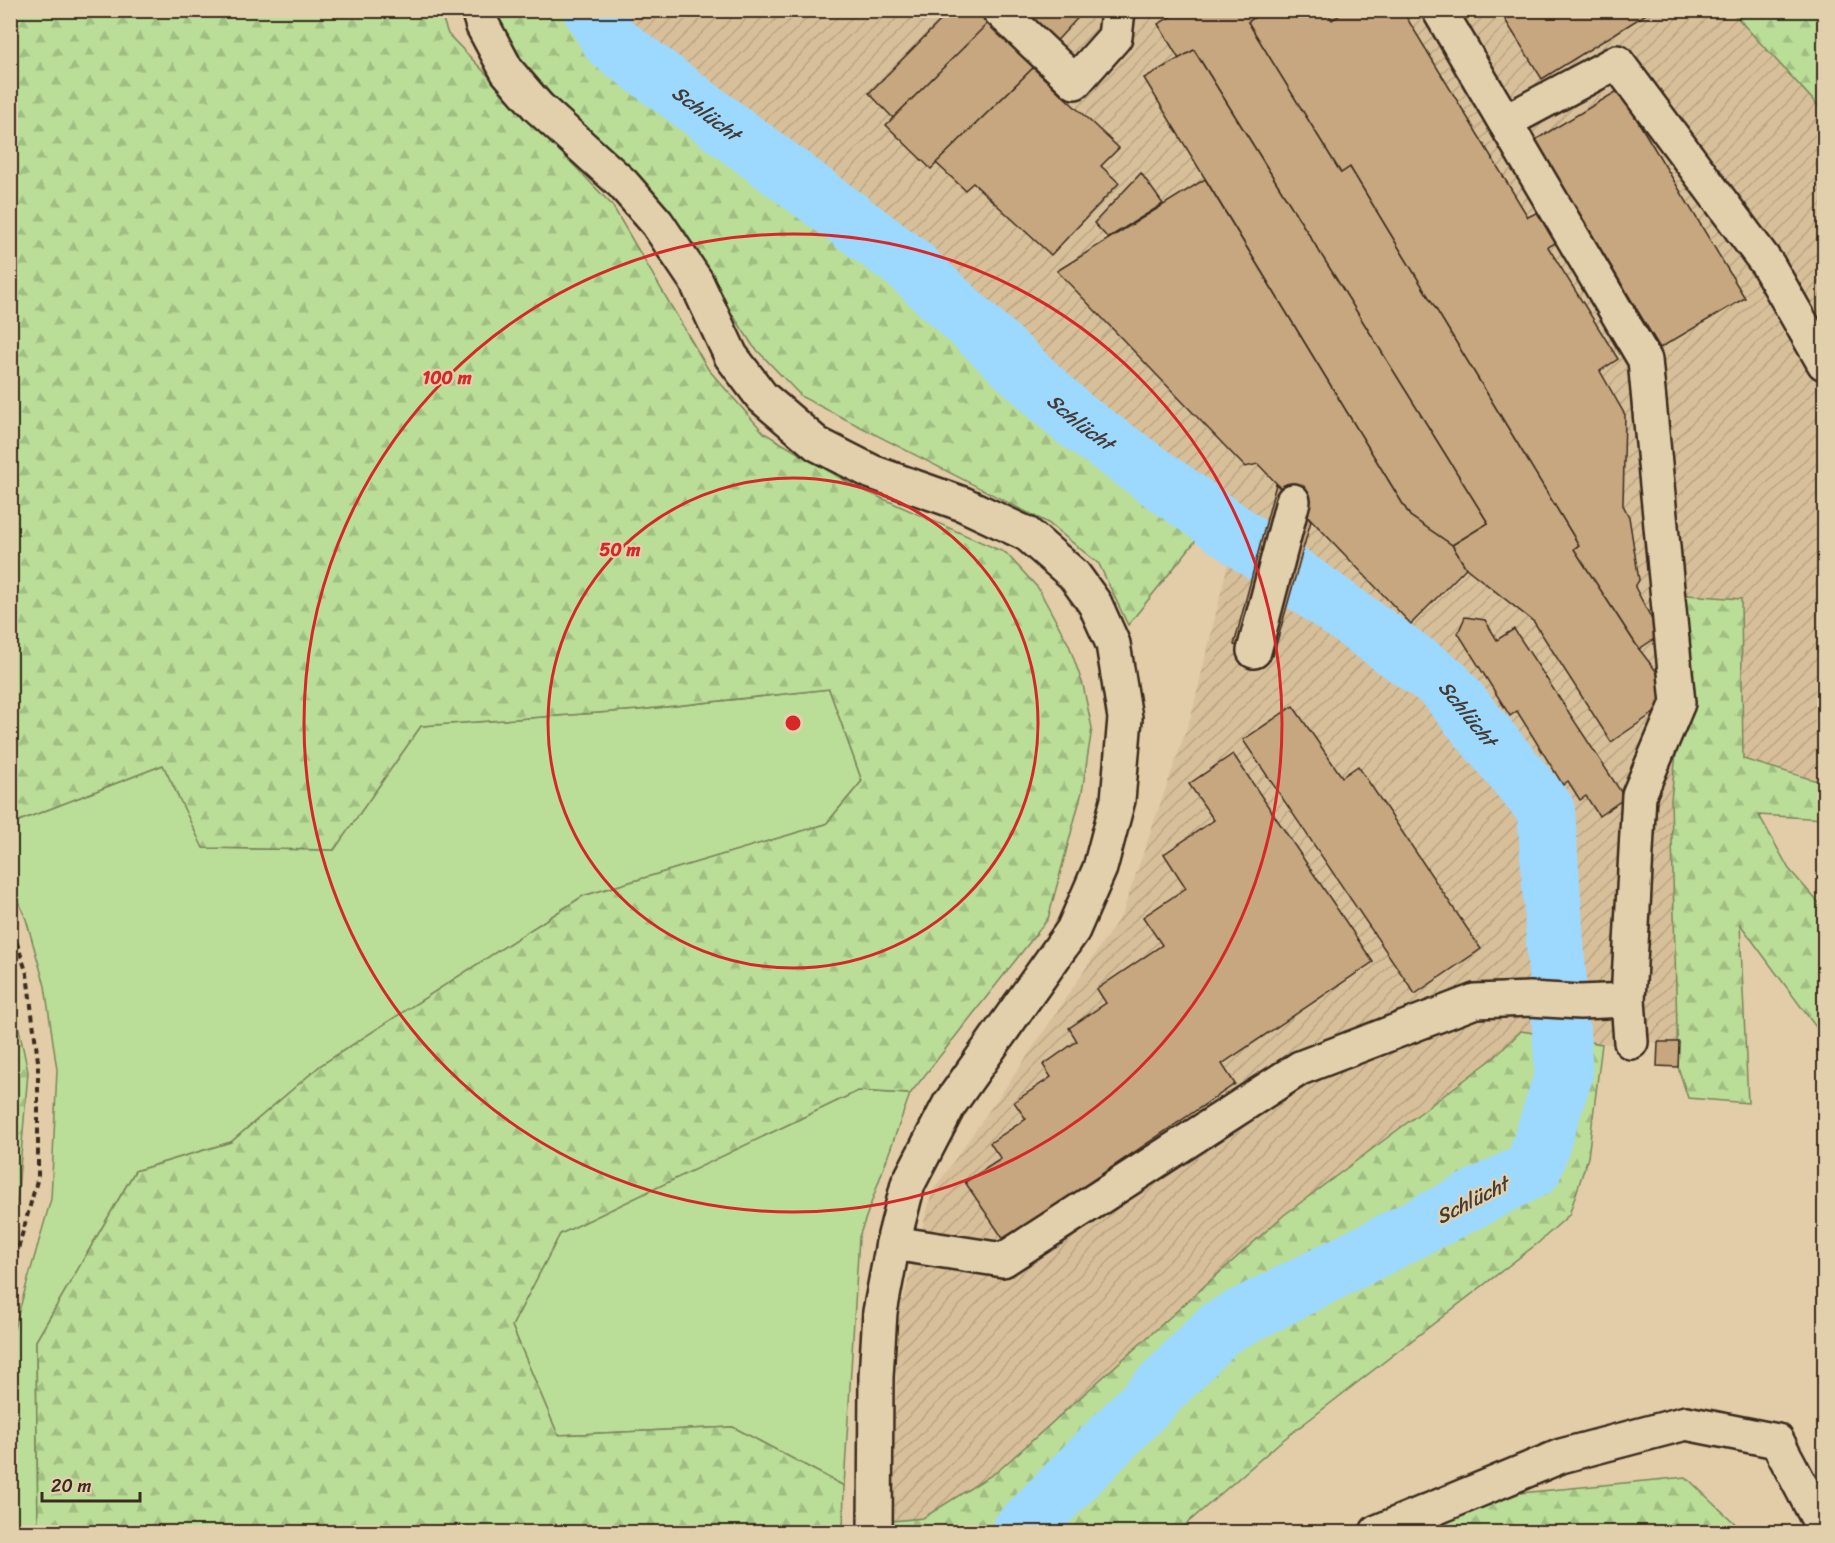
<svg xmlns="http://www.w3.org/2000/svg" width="1835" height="1543" font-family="Sriracha,sans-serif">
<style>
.industrial{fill:url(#industrial-furrows)}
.green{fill:#badd97;stroke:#7a845a;stroke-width:1.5}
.forest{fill:url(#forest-firs);stroke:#7a845a;stroke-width:1.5}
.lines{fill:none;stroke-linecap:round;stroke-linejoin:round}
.river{stroke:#9dd8fe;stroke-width:58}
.building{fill:#c6a77f;stroke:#3b2a1e;stroke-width:1.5}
.minor-casing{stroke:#3b2a1e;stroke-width:38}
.major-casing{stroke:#3b2a1e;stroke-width:38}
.path{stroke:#3b2a1e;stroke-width:4;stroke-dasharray:6 4.5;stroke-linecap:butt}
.minor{stroke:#e2d0ad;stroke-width:33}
.major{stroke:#e2d0ad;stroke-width:33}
.ring{fill:none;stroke:#d62828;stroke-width:3}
.labels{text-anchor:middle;stroke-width:4.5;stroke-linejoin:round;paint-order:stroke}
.water-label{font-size:20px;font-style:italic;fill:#453b34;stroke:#e2d0ad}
.centre{fill:#d62828;stroke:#e2d0ad;stroke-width:3}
.ring-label{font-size:18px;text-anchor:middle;font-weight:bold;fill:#d62828;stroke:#e2d0ad;stroke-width:4.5;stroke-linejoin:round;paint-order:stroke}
</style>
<defs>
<pattern id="industrial-furrows" width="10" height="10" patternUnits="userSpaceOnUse" patternTransform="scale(1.5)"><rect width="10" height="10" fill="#d7bf99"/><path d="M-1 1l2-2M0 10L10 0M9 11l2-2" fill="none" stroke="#b9a483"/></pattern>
<pattern id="forest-firs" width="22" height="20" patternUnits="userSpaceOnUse" patternTransform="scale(1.5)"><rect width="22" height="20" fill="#badd97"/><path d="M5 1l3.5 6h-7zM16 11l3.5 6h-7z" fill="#a1be82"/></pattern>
</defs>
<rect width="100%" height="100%" fill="#e2cda8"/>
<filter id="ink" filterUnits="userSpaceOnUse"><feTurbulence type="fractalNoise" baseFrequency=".0167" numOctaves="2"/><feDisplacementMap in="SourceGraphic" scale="12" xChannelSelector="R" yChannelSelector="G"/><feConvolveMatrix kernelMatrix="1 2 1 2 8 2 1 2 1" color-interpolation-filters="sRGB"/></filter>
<g filter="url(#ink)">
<path class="industrial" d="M622,10L1731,11L1824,112V783L1743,759L1741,600L1683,688L1671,800L1679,1042L1602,1044L1521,1031L1495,1057L1284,1215L998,1471L923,1518L892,1521L898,1318L932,1192L1022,1064L1122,914L1192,713L1239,518L621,17Z"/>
<g class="green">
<path d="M829,689L862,781L826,824L583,896L321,1065L231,1142L135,1171L36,1341L38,1532H11V1339L51,1199L57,1070L45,986L26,919L11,885V824L163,765L204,848L334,850L421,726L638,710Z"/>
<path d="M858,1091L910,1094L859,1237L844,1486L733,1427L558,1435L512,1326L560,1234Z"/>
</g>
<g class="forest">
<path d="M11,11H440L448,34L612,205L708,369L764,433L854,486L1006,553L1038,588L1069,645L1083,685L1092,728L1082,792L1048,919L910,1094L858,1091L560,1234L512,1326L558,1435L733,1427L844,1486L843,1532H38L36,1341L135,1171L231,1142L321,1065L583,896L826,824L862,781L829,689L638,710L421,726L334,850L203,848L163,765L11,824Z"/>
<path d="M489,11H622V17L956,283L1213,519L1128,625L1099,564L1048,523L802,397L753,346L653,191L540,84L499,32Z"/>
<path d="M1731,11H1824V112Z"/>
<path d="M1674,594L1741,599L1743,759L1824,783V819L1759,815L1789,869L1824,909V1038L1740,924L1748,1103L1688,1098L1678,1067L1671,800L1683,688Z"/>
<path d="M10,986L28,1072L15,1227H11Z"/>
<path d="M1521,1031L1602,1044L1588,1157L1569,1215L1538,1243L1279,1443L1177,1532H892V1521L923,1518L998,1471L1284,1215L1495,1057Z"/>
<path d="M1686,1477L1744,1532H1421L1520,1493Z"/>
</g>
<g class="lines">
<path class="river" id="s1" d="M592,10L611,42L907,263L1074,419L1443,683L1546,810L1564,1074L1533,1169L1220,1328L1020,1532"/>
</g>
<g class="building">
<path d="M951,10H970L993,19L893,118L869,93Z"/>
<path d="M1013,10H1085L1051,47Z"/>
<path d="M1169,10H1266L1248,22L1341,173L1350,167L1579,545L1574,549L1639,649L1656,671L1667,704L1611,742L1534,622L1466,568L1452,545L1488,523L1194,50L1179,59L1158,24L1172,16Z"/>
<path d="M1266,10H1326L1332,20L1348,10H1402L1528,217L1542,210L1561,240L1548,247L1618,359L1600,371L1625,415L1623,505L1629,517L1639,580L1635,587L1660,635L1639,649L1574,549L1579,545L1350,167L1341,173L1248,22Z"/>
<path d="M1499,10H1653L1542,79Z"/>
<path d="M996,15L1041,60L931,169L886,125Z"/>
<path d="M1194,50L1488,523L1452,545L1410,516L1144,78Z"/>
<path d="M1033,68L1119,148L1101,166L1119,183L1051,255L973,183L965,190L936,163Z"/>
<path d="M1619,90L1745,298L1660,348L1535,140Z"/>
<path d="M1141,173L1163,204L1108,238L1094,223Z"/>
<path d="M1205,179L1410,516L1452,545L1466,568L1411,624L1258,464L1245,467L1057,271Z"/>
<path d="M1276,484L1311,521L1273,656L1234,645Z"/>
<path d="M1465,617L1485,620L1497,640L1514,629L1625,798L1599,816L1586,796L1580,800L1568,781L1563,785L1517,711L1510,716L1458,633Z"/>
<path d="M1293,706L1342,777L1358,766L1481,949L1415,994L1243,740Z"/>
<path d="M1233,754L1373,962L1222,1064L1235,1084L1004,1240L965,1182L1001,1159L990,1143L1026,1119L1014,1102L1051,1077L1043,1065L1077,1041L1069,1028L1106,1003L1097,989L1162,945L1143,917L1186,888L1164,854L1214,820L1189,784Z"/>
<path d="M1658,1042H1679L1678,1067L1657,1066Z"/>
</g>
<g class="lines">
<defs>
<g id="minor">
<path d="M999,10L1075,82L1115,37L1118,10"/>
<path d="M1439,10L1645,360L1678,703L1639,795L1628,1000L1631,1042"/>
<path d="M1505,122L1617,62L1768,265L1824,363"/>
<path d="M1254,651L1293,501"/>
<path d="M893,1243L1003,1260L1300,1068L1475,1001L1530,999L1580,1002L1628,1000"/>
<path d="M1377,1532L1561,1456L1686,1423L1777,1441L1824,1530"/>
</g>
<path id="major" d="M478,10L483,26L507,71L538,107L623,184L657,223L696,281L731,356L762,397L817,444L872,472L963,504L1027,534L1074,575L1095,604L1113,644L1125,718L1118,800L1100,868L1073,930L949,1105L908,1184L893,1243L880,1312L876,1377L875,1532"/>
</defs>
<use href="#minor" class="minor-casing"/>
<use href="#major" class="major-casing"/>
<g class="path">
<path d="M10,19L13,10"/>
<path d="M10,922L27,974L38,1061V1177L10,1278"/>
</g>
<use href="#minor" class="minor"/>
<use href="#major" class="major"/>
</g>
</g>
<g class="ring">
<circle cx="793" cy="723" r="245"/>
<circle cx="793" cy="723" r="489"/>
</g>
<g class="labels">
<g class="water-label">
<text dy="7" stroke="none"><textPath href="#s1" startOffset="156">Schlücht</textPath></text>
<text dy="7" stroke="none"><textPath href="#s1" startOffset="642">Schlücht</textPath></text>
<text dy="7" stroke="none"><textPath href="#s1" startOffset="1128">Schlücht</textPath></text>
<text transform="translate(1472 1200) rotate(-27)" y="7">Schlücht</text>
</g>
</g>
<circle cx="793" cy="723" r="9" class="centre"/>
<g class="ring-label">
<text x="447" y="384">100 m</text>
<text x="620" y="556">50 m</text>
</g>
<rect width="1835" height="1543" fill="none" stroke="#e2d0ad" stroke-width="36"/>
<rect x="18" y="18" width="1799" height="1507" fill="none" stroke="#3b2a1e" stroke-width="2" filter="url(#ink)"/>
<path d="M42 1492v9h98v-9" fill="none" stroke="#3b2a1e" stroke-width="3"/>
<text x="51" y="1492" font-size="18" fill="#3b2a1e" stroke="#e2d0ad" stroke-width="4.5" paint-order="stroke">20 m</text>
</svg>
